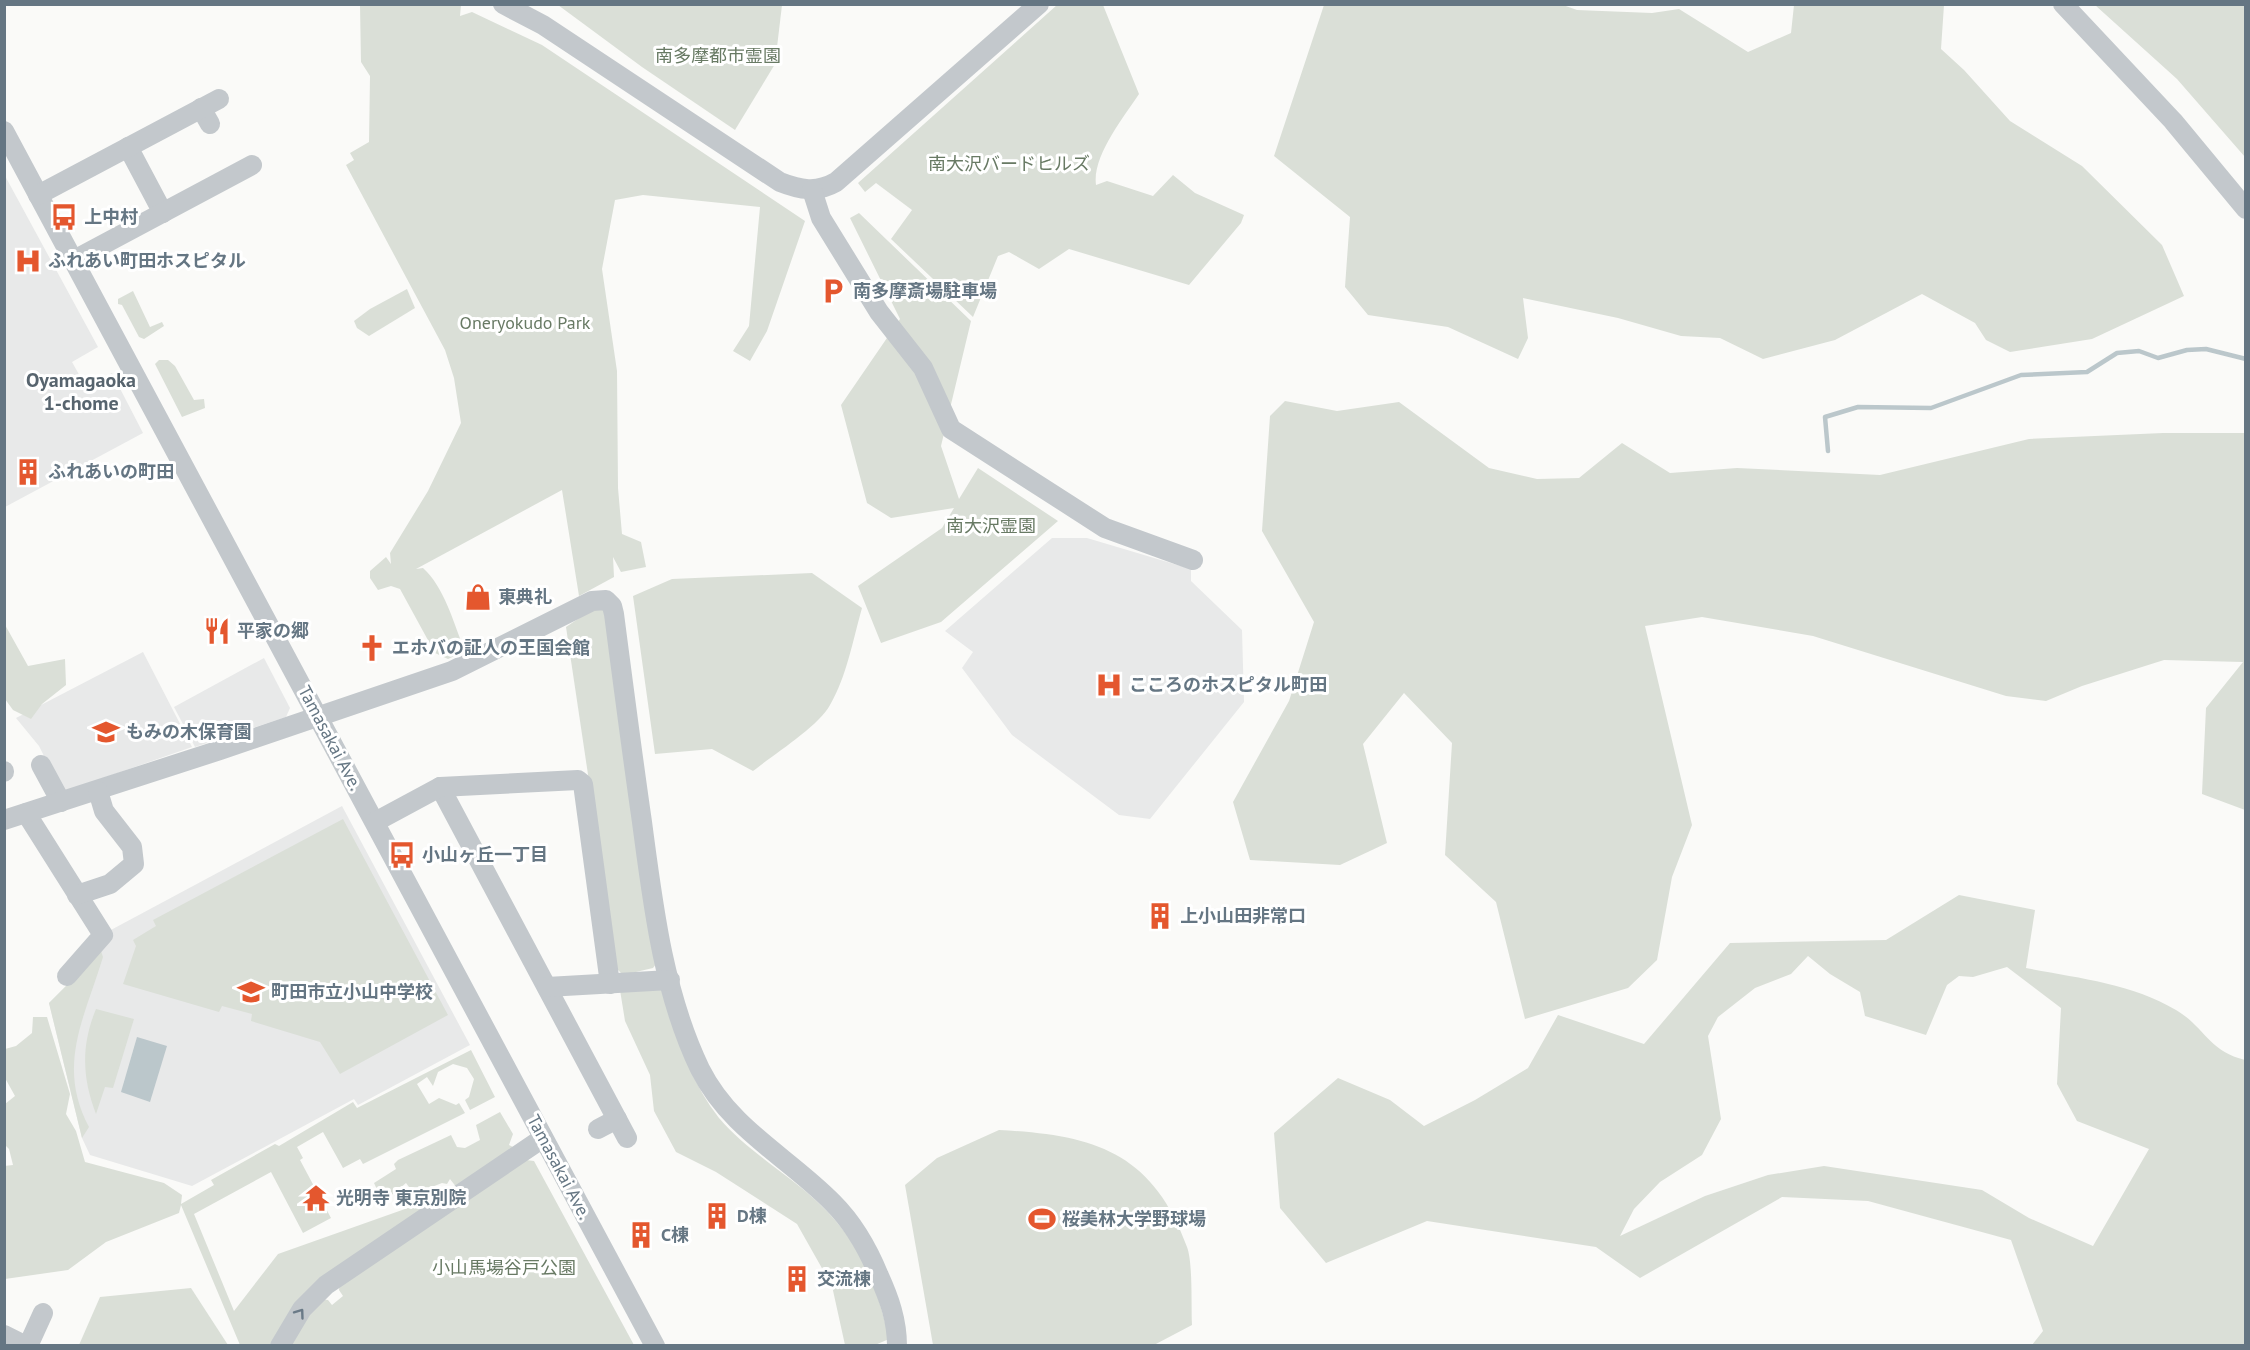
<svg xmlns="http://www.w3.org/2000/svg" width="2250" height="1350" font-family="'PT Sans','Noto Sans JP',sans-serif">
<style>
.built{fill:#e8e9e9}
.green{fill:#dadfd7;fill-rule:evenodd}
.water{fill:#bbc7cb}
.lines{fill:none;stroke-linecap:round;stroke-linejoin:round}
.stream{stroke:#bbc7cb;stroke-width:4.5}
.minor{stroke:#c3c8cc;stroke-width:20}
.oneway{stroke:#6a7a87}
.labels{text-anchor:middle;stroke-width:6;stroke-linejoin:round;paint-order:stroke}
.park-label{font-size:18px;fill:#687a64;stroke:#fff}
.poi-label{font-size:18px;font-weight:bold;fill:#657683;stroke:#fff;text-anchor:start}
.street-label{font-size:18px;fill:#657683;stroke:#fff}
.neighbourhood-label{font-size:20px;font-weight:bold;fill:#57646e;stroke:#fff}
</style>
<rect width="100%" height="100%" fill="#fafaf8"/>
<g class="built">
<path d="M4,174L98,347L72,362L86,387L112,373L143,433L5,507Z"/>
<path d="M1052,538H1087L1191,569V581L1242,630L1244,702L1150,819L1119,815L1012,735L962,668L973,652L945,631Z"/>
<path d="M143,652L192,747L66,791L61,790L39,746L16,718Z"/>
<path d="M264,658L290,708L286,717L195,747L174,707Z"/>
<path d="M342,806L470,1045L358,1105L354,1099L192,1186L90,1155L82,1138L49,1003L72,980L109,931Z"/>
</g>
<g class="green">
<path d="M360,5H461L460,16L472,12L542,45L805,221L767,331L750,361L733,351L749,326L760,207L643,195L615,200L602,269L617,371L618,488L622,534L641,542L646,567L621,572L613,557L614,577L579,596L562,490L416,569L423,568C444,587 453,621 463,646L461,653L448,659L435,653L400,589L391,586L378,590L370,578V571L386,557L391,564L390,553L428,491L461,423L454,378L445,350L346,165L354,160L350,153L369,142L370,76L361,62Z"/>
<path d="M558,5H782L775,64L735,130L642,67Z"/>
<path d="M1057,5H1103L1139,94C1124,117 1092,156 1096,185L1107,181L1153,196L1173,175L1195,193L1244,215L1241,223L1189,285L1069,249L1039,269L1009,252L998,256L973,317L891,239L912,210L876,183L865,192L858,183Z"/>
<path d="M1563,5L1577,10L1652,13L1679,9L1748,52L1791,33L1794,5H1944L1941,49L1964,70L2010,121L2082,166L2162,245L2184,296L2092,339L2010,352L1986,340L1975,323L1922,294L1835,340L1763,359L1720,338L1681,336L1618,318L1523,298L1528,338L1518,359L1448,327L1368,315L1345,287L1350,217L1274,156L1324,5Z"/>
<path d="M2095,5H2245V157L2177,79Z"/>
<path d="M859,213L971,321L941,446L959,499L978,468L1058,521L941,622L881,643L858,586L942,528L954,508L891,518L867,503L841,405L900,319L850,218Z"/>
<path d="M407,289L415,308L369,336L357,328L354,321L370,309Z"/>
<path d="M133,291L150,327L162,322L164,326L144,339L139,337L122,305L118,304V299Z"/>
<path d="M159,360H168L175,366L194,400L204,399L205,408L182,417L155,364Z"/>
<path d="M1285,401L1337,411L1399,402L1489,468L1537,479L1579,478L1622,443L1670,473L1737,468L1880,475L2029,439L2163,433H2245V810L2202,794L2206,708L2243,662L2164,660L2082,686L2046,701L2006,696L1813,636L1702,617L1645,626L1692,825L1672,877L1657,960L1628,988L1525,1019L1496,902L1445,855L1452,743L1404,693L1363,744L1387,843L1340,865L1250,860L1233,802L1289,701L1314,622L1262,531L1270,416Z"/>
<path d="M812,573L862,608C853,639 847,676 830,705C819,726 773,755 753,771L712,749L655,754L633,596L672,579Z"/>
<path d="M597,606L608,611L656,964L653,968L623,975L617,969L566,627Z"/>
<path d="M4,623L28,666L65,659L66,685L42,704L31,719L13,710L5,699Z"/>
<path d="M343,819L448,1015L340,1074L320,1042L251,1021L252,1014L222,1006L219,1012L123,984L136,946L133,940L156,926L153,920Z"/>
<path d="M1959,895L2035,910L2026,968C2077,978 2131,983 2176,1010C2205,1027 2208,1051 2245,1060V1345H2032L2043,1331L2011,1240L1868,1201L1782,1197L1640,1278L1596,1247L1427,1221L1326,1263L1280,1208L1274,1133L1338,1078L1390,1100L1424,1126L1475,1100L1528,1068L1558,1015L1644,1044L1730,943L1886,940ZM1808,956L1830,974L1860,992L1865,1016L1926,1035L1947,985L1959,976L1973,977L2007,967L2061,1008L2057,1084L2077,1121L2149,1149L2093,1246L2029,1218L1982,1190L1824,1166L1768,1175L1705,1196L1620,1236L1634,1209L1660,1182L1702,1155L1721,1119L1708,1036L1718,1017L1755,988L1791,974Z"/>
<path d="M101,951L103,957C85,1017 56,1065 89,1127L82,1138L49,1003Z"/>
<path d="M660,985C675,1032 688,1078 719,1118C742,1145 772,1164 799,1186C854,1230 874,1272 889,1339L875,1345H845L832,1286L797,1224L716,1172L676,1152L654,1111L650,1075L625,1021L620,990Z"/>
<path d="M96,1009L134,1019L113,1088L105,1087L96,1114C82,1078 81,1045 96,1009Z"/>
<path d="M33,1017H47L70,1094L66,1114L76,1131L85,1162L164,1183L182,1195L181,1204L214,1185L211,1180L275,1144L279,1146L353,1102L357,1108L471,1050L495,1097L470,1110L465,1100L469,1097L474,1079L467,1068L453,1064L438,1072L433,1086L427,1077L417,1084L429,1104L439,1098L456,1105L459,1103L465,1113L363,1164L360,1159L343,1168L323,1132L297,1147L303,1158L300,1160L331,1218L303,1233L271,1172L194,1214L234,1311L278,1254L436,1198L438,1201L294,1305L270,1345H240L181,1205L179,1213L106,1242L68,1270L5,1279L4,1166L13,1165L9,1149L5,1145V1104L15,1096L5,1078V1049L16,1046L32,1033Z"/>
<path d="M500,1112L513,1134L509,1145L517,1149L457,1188L450,1179L447,1184L442,1183L396,1201L394,1195L409,1187L406,1183L387,1199L381,1198L374,1183L396,1169L394,1164L398,1160L451,1135L457,1147L465,1148L480,1140L476,1125Z"/>
<path d="M999,1130C1093,1135 1152,1151 1187,1247C1193,1263 1191,1306 1192,1325L1154,1345H933L905,1185L937,1158Z"/>
<path d="M526,1160L534,1161L634,1345L286,1346L321,1299L328,1300L332,1305L343,1296L339,1290L340,1282Z"/>
<path d="M191,1288L228,1345H79L100,1297Z"/>
</g>
<path class="water" d="M137,1037L167,1046L150,1102L121,1092Z"/>
<g class="lines">
<path class="stream" d="M1828,451L1825,417L1858,407L1931,408L2021,375L2087,372L2117,353L2139,351L2158,358L2187,350L2206,349L2246,359"/>
<g class="minor">
<path d="M503,4L543,25L780,182C800,190 817,193 836,182L1039,4"/>
<path d="M2063,4L2173,121L2246,209"/>
<path d="M201,108L210,124"/>
<path d="M4,131L655,1346"/>
<path d="M128,147L163,213"/>
<path d="M812,190L821,218L879,312L923,368L951,429L1105,528L1193,560"/>
<path d="M38,195L219,99"/>
<path d="M74,260L252,165"/>
<path d="M41,765L61,802"/>
<path d="M4,771V772"/>
<path d="M440,787L627,1138"/>
<path d="M26,813L103,935L67,976"/>
<path d="M4,820L220,750L452,671L592,601L606,600L612,606L614,614C623,683 632,753 642,822C653,905 663,992 700,1069C730,1129 788,1157 833,1203C854,1224 868,1249 879,1276C889,1298 897,1320 897,1346"/>
<path d="M375,822L440,787L578,780L583,784L610,984"/>
<path d="M77,895L110,884L134,864L132,847L104,811L98,791"/>
<path d="M547,987L670,980"/>
<path d="M598,1129L617,1119"/>
<path d="M4,1335L26,1346"/>
<path d="M28,1346L43,1313"/>
<path d="M280,1346L302,1309L326,1285L543,1138"/>
</g>
</g>
<defs><path id="oneway-chevron" d="M-2-3.5L2.5 0L-2 3.5" fill="none" stroke-width="1.6" stroke-linecap="round" stroke-linejoin="round" transform="scale(1.5)"/></defs>
<use class="oneway" href="#oneway-chevron" transform="translate(300 1313) rotate(-54)"/>
<defs>
<symbol id="bus-bare" viewBox="-9 -9 18 18"><path d="M-5-6H5V4H4V6H2V4H-2V6H-4V4H-5ZM-3.5-4V0h7V-4ZM-3.5 1.2v1.5H-2V1.2ZM2 1.2v1.5H3.5V1.2Z" fill="#e4572e" stroke="#fff" stroke-width="2.5" paint-order="stroke"/></symbol>
<symbol id="hospital-bare" viewBox="-9 -9 18 18"><path d="M-5-5h3v3.5h4V-5h3V5h-3V1.5h-4V5h-3Z" fill="#e4572e" stroke="#fff" stroke-width="2.5" paint-order="stroke"/></symbol>
<symbol id="parking-bare" viewBox="-9 -9 18 18"><path d="M-3.5-5.5H1a3.5 3.5 0 0 1 0 7H-1V5.5H-3.5ZM-1-3.4V-.6H.8a1.4 1.4 0 0 0 0-2.8Z" fill="#e4572e" stroke="#fff" stroke-width="2.5" paint-order="stroke"/></symbol>
<symbol id="building-bare" viewBox="-9 -9 18 18"><path d="M-4-6H4V6H1V3H-1V6H-4ZM-2.5-4.3h1.7v1.8h-1.7ZM.8-4.3h1.7v1.8H.8ZM-2.5-1h1.7V.8h-1.7ZM.8-1h1.7V.8H.8Z" fill="#e4572e" stroke="#fff" stroke-width="2.5" paint-order="stroke"/></symbol>
<symbol id="shop-bare" viewBox="-9 -9 18 18"><path d="M-5-2.5h2.3a2.7 3.5 0 0 1 5.4 0H5L5.5 6h-11ZM-1.5-2.5h3a1.5 2.3 0 0 0-3 0Z" fill="#e4572e" stroke="#fff" stroke-width="2.5" paint-order="stroke"/></symbol>
<symbol id="restaurant-bare" viewBox="-9 -9 18 18"><path d="M-5-6h1v4h1v-4h1v4h1v-4h1v5L-1.5 .5V6h-2V.5L-5-1ZM5-6V6H3V1.5H1.5Q1.5-4 5-6Z" fill="#e4572e" stroke="#fff" stroke-width="2.5" paint-order="stroke"/></symbol>
<symbol id="church-bare" viewBox="-9 -9 18 18"><path d="M-1.2-6h2.4v3.5h3.3v2.4h-3.3V6h-2.4V-.1h-3.3v-2.4h3.3Z" fill="#e4572e" stroke="#fff" stroke-width="2.5" paint-order="stroke"/></symbol>
<symbol id="school-bare" viewBox="-9 -9 18 18"><path d="M0-5L7-2L0 1L-7-2ZM-4 1L0 2.5L4 1V4Q0 6-4 4Z" fill="#e4572e" stroke="#fff" stroke-width="2.5" paint-order="stroke"/></symbol>
<symbol id="temple-bare" viewBox="-9 -9 18 18"><path d="M0-6L5-2H3V0L6.5 2.5H4V6H1.5V3h-3V6H-4V2.5H-6.5L-3 0V-2H-5Z" fill="#e4572e" stroke="#fff" stroke-width="2.5" paint-order="stroke"/></symbol>
<symbol id="stadium-bare" viewBox="-9 -9 18 18"><path d="M0-5a6.5 5 0 1 0 0 10a6.5 5 0 1 0 0-10ZM-3.5-1.8h7v3.6h-7Z" fill="#e4572e" stroke="#fff" stroke-width="2.5" paint-order="stroke"/></symbol>
</defs>
<g fill-rule="evenodd">
<use href="#bus-bare" x="45" y="198" width="38" height="38"/>
<use href="#hospital-bare" x="9" y="242" width="38" height="38"/>
<use href="#parking-bare" x="814" y="272" width="38" height="38"/>
<use href="#building-bare" x="9" y="453" width="38" height="38"/>
<use href="#shop-bare" x="459" y="578" width="38" height="38"/>
<use href="#restaurant-bare" x="198" y="612" width="38" height="38"/>
<use href="#church-bare" x="353" y="629" width="38" height="38"/>
<use href="#hospital-bare" x="1090" y="666" width="38" height="38"/>
<use href="#school-bare" x="87" y="713" width="38" height="38"/>
<use href="#bus-bare" x="383" y="836" width="38" height="38"/>
<use href="#building-bare" x="1141" y="897" width="38" height="38"/>
<use href="#school-bare" x="232" y="973" width="38" height="38"/>
<use href="#temple-bare" x="297" y="1179" width="38" height="38"/>
<use href="#building-bare" x="698" y="1197" width="38" height="38"/>
<use href="#stadium-bare" x="1023" y="1200" width="38" height="38"/>
<use href="#building-bare" x="622" y="1216" width="38" height="38"/>
<use href="#building-bare" x="778" y="1260" width="38" height="38"/>
</g>
<g class="labels">
<g class="park-label">
<text x="718" y="62">南多摩都市霊園</text>
<text x="1009" y="170">南大沢バードヒルズ</text>
<text x="525" y="329">Oneryokudo Park</text>
<text x="991" y="532">南大沢霊園</text>
<text x="504" y="1274">小山馬場谷戸公園</text>
</g>
<g class="poi-label">
<text x="84" y="223">上中村</text>
<text x="48" y="267">ふれあい町田ホスピタル</text>
<text x="853" y="297">南多摩斎場駐車場</text>
<text x="48" y="478">ふれあいの町田</text>
<text x="498" y="603">東典礼</text>
<text x="237" y="637">平家の郷</text>
<text x="392" y="654">エホバの証人の王国会館</text>
<text x="1129" y="691">こころのホスピタル町田</text>
<text x="126" y="738">もみの木保育園</text>
<text x="422" y="861">小山ヶ丘一丁目</text>
<text x="1180" y="922">上小山田非常口</text>
<text x="271" y="998">町田市立小山中学校</text>
<text x="336" y="1204">光明寺 東京別院</text>
<text x="737" y="1222">D棟</text>
<text x="1062" y="1225">桜美林大学野球場</text>
<text x="661" y="1241">C棟</text>
<text x="817" y="1285">交流棟</text>
</g>
<g class="street-label">
<text transform="translate(330 738) rotate(62)" y="6">Tamasakai Ave.</text>
<text transform="translate(559 1167) rotate(62)" y="6">Tamasakai Ave.</text>
</g>
<g class="neighbourhood-label">
<text x="81" y="387">Oyamagaoka<tspan x="81" dy="23">1-chome</tspan></text>
</g>
</g>
<rect width="2250" height="1350" fill="none" stroke="#657683" stroke-width="12"/>
</svg>
